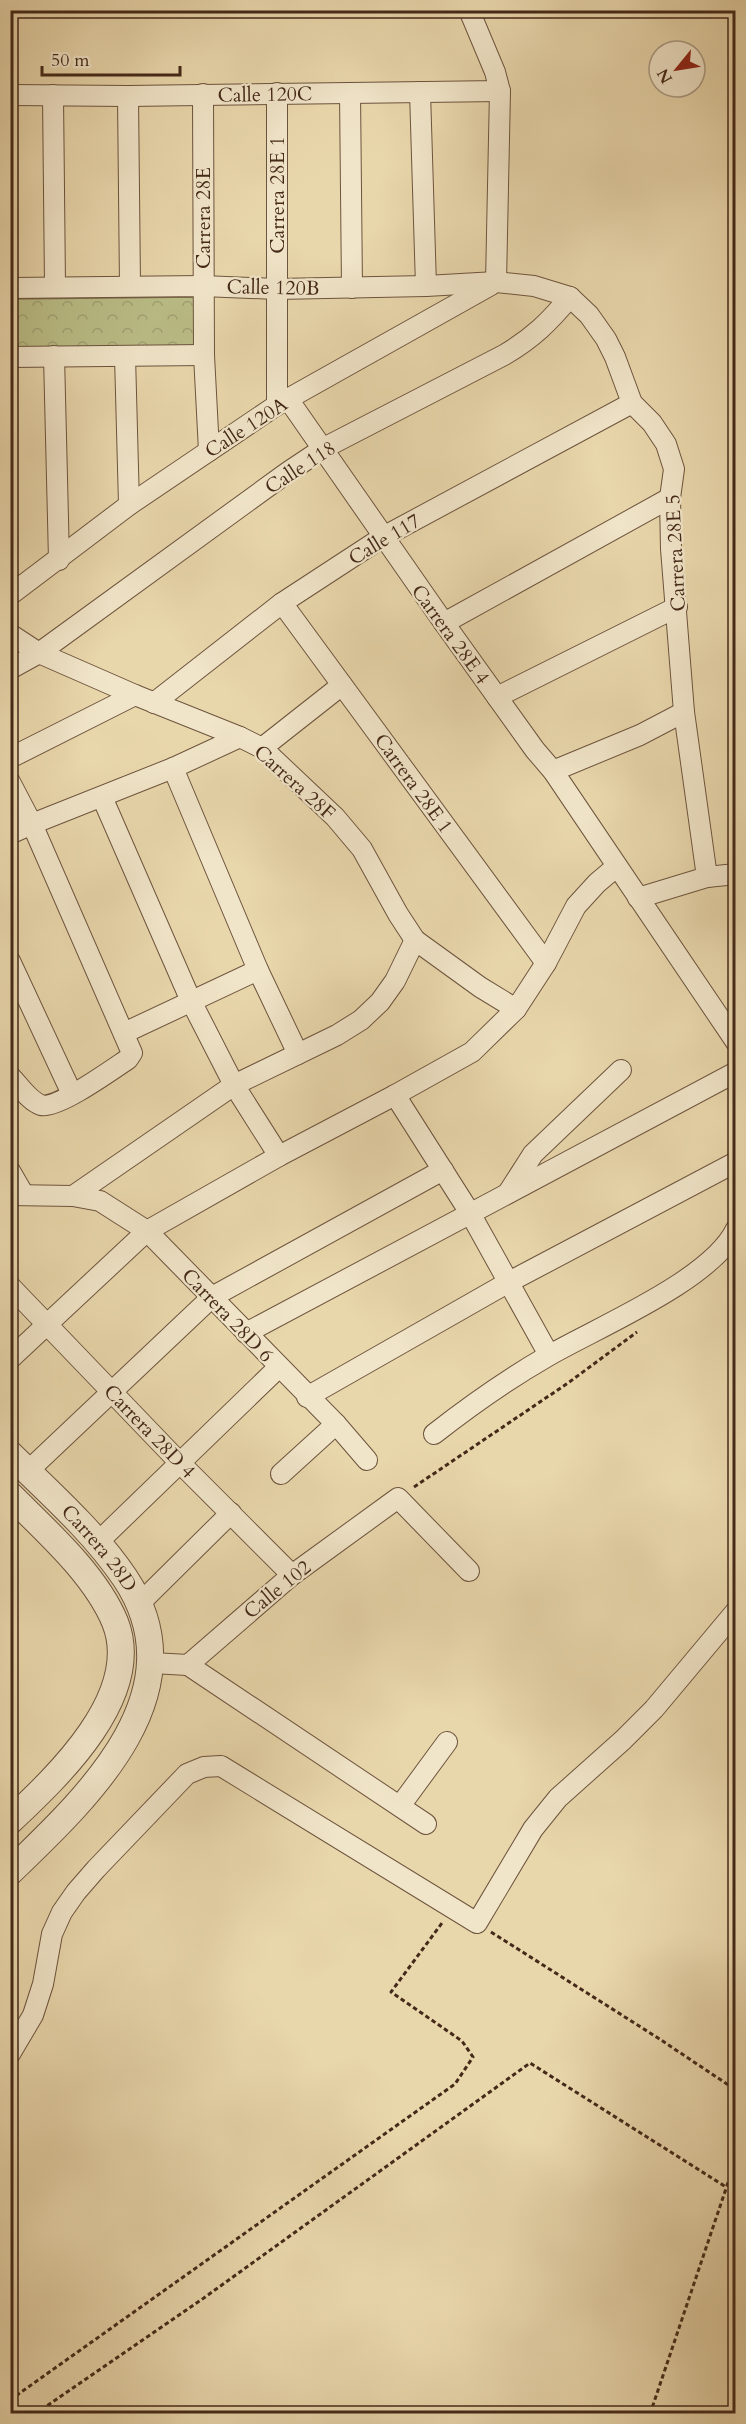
<svg xmlns="http://www.w3.org/2000/svg" width="746" height="2424" font-family="Cardo,serif">
<style>
.park{fill:url(#park-crowns);stroke:#7f7350;stroke-width:1.5}
.lines{fill:none;stroke-linecap:round;stroke-linejoin:round}
.minor-casing{stroke:#6d543e;stroke-width:22}
.tertiary-casing{stroke:#6d543e;stroke-width:28}
.path{stroke:#442919;stroke-width:3;stroke-dasharray:4.5 3;stroke-linecap:butt}
.minor{stroke:#f1e5c9;stroke-width:20}
.tertiary{stroke:#f1e5c9;stroke-width:26}
.labels{text-anchor:middle;stroke-width:4.5;stroke-linejoin:round;paint-order:stroke}
.street-label{font-size:20px;fill:#442919;stroke:#f1e5c9}
</style>
<defs>
<pattern id="park-crowns" width="20" height="18" patternUnits="userSpaceOnUse" patternTransform="scale(1.5)"><rect width="20" height="18" fill="#babd87"/><path d="M2 6a3 3 0 1 1 6 0M12 15a3 3 0 1 1 6 0" fill="none" stroke="#a1a274"/></pattern>
</defs>
<rect width="100%" height="100%" fill="#e9d7ac"/>
<filter id="stains"><feTurbulence type="fractalNoise" baseFrequency=".00333" numOctaves="4"/><feColorMatrix values="0 0 0 0 .2 0 0 0 0 .09 0 0 0 0 .02 0 0 0 .5 -.17"/></filter>
<radialGradient id="worn" r=".72"><stop offset=".6" stop-color="#630" stop-opacity="0"/><stop offset="1" stop-color="#630" stop-opacity=".3"/></radialGradient>
<path class="park" d="M195,297L197,352L11,353L10,299Z"/>
<g class="lines">
<defs>
<g id="minor">
<path d="M420,92L426,286"/>
<path d="M350,93L352,288"/>
<path d="M203,94L204,355L209,451"/>
<path d="M10,95L128,96L500,91L495,72L469,10"/>
<path d="M53,95L55,286"/>
<path d="M128,96L130,286"/>
<path d="M496,282L500,91"/>
<path d="M10,288L203,286L277,289L426,286L496,282L534,286L570,297L589,315L606,339L615,357L632,403L652,423L666,444L674,469L670,498L671,549L684,712L707,877"/>
<path d="M54,356L59,560"/>
<path d="M125,356L129,505"/>
<path d="M10,357L204,355"/>
<path d="M288,399L444,623L535,750L553,771L736,1042"/>
<path d="M277,405V93"/>
<path d="M10,595L129,505L277,405L491,285"/>
<path d="M282,603L546,963"/>
<path d="M444,623L670,498"/>
<path d="M10,634L39,653L135,695L240,737L262,748L335,817L362,849L398,914L415,940L480,987L516,1009"/>
<path d="M10,669L39,653L288,472L324,448L504,355C533,338 549,322 570,297"/>
<path d="M497,697L677,607"/>
<path d="M154,703L282,603L383,537L632,403"/>
<path d="M262,748L342,685"/>
<path d="M10,758L135,695"/>
<path d="M173,768L258,970L298,1054"/>
<path d="M553,771L640,735L684,712"/>
<path d="M10,782L32,824L132,1053L128,1059C113,1069 56,1110 41,1105C29,1101 19,1085 10,1076"/>
<path d="M102,797L191,1001L234,1085L337,1035L361,1020L380,1002L395,981L415,940"/>
<path d="M10,834L32,824L173,768L240,737"/>
<path d="M638,898L707,877L736,874"/>
<path d="M10,961L72,1094"/>
<path d="M124,1033L258,970"/>
<path d="M395,1095L470,1213L549,1355"/>
<path d="M10,1171L24,1195"/>
<path d="M508,1193L533,1154L621,1070"/>
<path d="M10,1195L73,1196L100,1201L147,1231L336,1424L367,1460"/>
<path d="M73,1196L234,1085L279,1156"/>
<path d="M10,1286L180,1463L292,1575"/>
<path d="M246,1333L736,1072"/>
<path d="M10,1359L147,1231L279,1156L395,1095L472,1052L516,1009L546,963L576,906L597,883L616,867"/>
<path d="M307,1397L509,1282L736,1162"/>
<path d="M434,1434C471,1405 508,1379 548,1356C598,1327 712,1280 736,1229"/>
<path d="M28,1471L212,1297L443,1170"/>
<path d="M281,1474L336,1424"/>
<path d="M97,1543L279,1367"/>
<path d="M139,1604L231,1513"/>
<path d="M152,1663L188,1665L292,1575L398,1498L469,1571"/>
<path d="M188,1665L426,1824"/>
<path d="M400,1806L447,1742"/>
<path d="M10,2054L33,2015L43,1984L52,1934L62,1912L76,1892L96,1869L187,1774L204,1767L221,1766L477,1923L533,1829L558,1798L623,1740L654,1709L736,1611"/>
</g>
<g id="tertiary">
<path id="s1" d="M10,1454C50,1493 94,1532 125,1578C201,1692 88,1797 10,1872"/>
<path d="M10,1495C46,1531 95,1574 115,1622C144,1695 58,1776 10,1821"/>
</g>
</defs>
<use href="#minor" class="minor-casing"/>
<use href="#tertiary" class="tertiary-casing"/>
<g class="path">
<path d="M414,1487L568,1383L637,1332"/>
<path d="M491,1932L658,2038L736,2090"/>
<path d="M10,2400L455,2084L473,2057L462,2041L391,1992L442,1923"/>
<path d="M35,2414L201,2300L530,2063L726,2187"/>
<path d="M650,2414L736,2159"/>
</g>
<use href="#minor" class="minor"/>
<use href="#tertiary" class="tertiary"/>
</g>
<g class="labels">
<g class="street-label">
<text transform="translate(265 94) rotate(-1)" y="7">Calle 120C</text>
<text transform="translate(277 195) rotate(-90)" y="7">Carrera 28E 1</text>
<text transform="translate(203 218) rotate(-90)" y="7">Carrera 28E</text>
<text transform="translate(273 287) rotate(1)" y="7">Calle 120B</text>
<text transform="translate(246 427) rotate(-33)" y="7">Calle 120A</text>
<text transform="translate(300 467) rotate(-33)" y="7">Calle 118</text>
<text transform="translate(384 539) rotate(-31)" y="7">Calle 117</text>
<text transform="translate(675 553) rotate(-93)" y="7">Carrera 28E 5</text>
<text transform="translate(451 634) rotate(54)" y="7">Carrera 28E 4</text>
<text transform="translate(295 782) rotate(42)" y="7">Carrera 28F</text>
<text transform="translate(414 783) rotate(54)" y="7">Carrera 28E 1</text>
<text transform="translate(228 1315) rotate(46)" y="7">Carrera 28D 6</text>
<text transform="translate(150 1431) rotate(46)" y="7">Carrera 28D 4</text>
<text dy="7" stroke="none"><textPath href="#s1" startOffset="130">Carrera 28D</textPath></text>
<text transform="translate(277 1589) rotate(-39)" y="7">Calle 102</text>
</g>
</g>
<rect width="746" height="2424" fill="none" stroke="#e9d7ac" stroke-width="36"/>
<rect x="12" y="12" width="722" height="2400" fill="none" stroke="#442919" stroke-width="3"/>
<rect x="18" y="18" width="710" height="2388" fill="none" stroke="#442919" stroke-width="1.5"/>
<g transform="translate(677 69) rotate(240)"><circle r="28" fill="#f1e5c9" stroke="#ac9a83" stroke-width="1.5"/>
<path d="M0-4.5L10 22L0 15L-10 22Z" fill="#8f2418"/>
<text y="-9" font-size="16" font-weight="bold" text-anchor="middle" fill="#442919">N</text>
</g>
<path d="M42 66v9h138v-9" fill="none" stroke="#442919" stroke-width="3"/>
<text x="51" y="66" font-size="18" fill="#442919" stroke="#f1e5c9" stroke-width="4.5" paint-order="stroke">50 m</text>
<rect width="100%" height="100%" filter="url(#stains)"/>
<rect width="100%" height="100%" fill="url(#worn)"/>
</svg>
